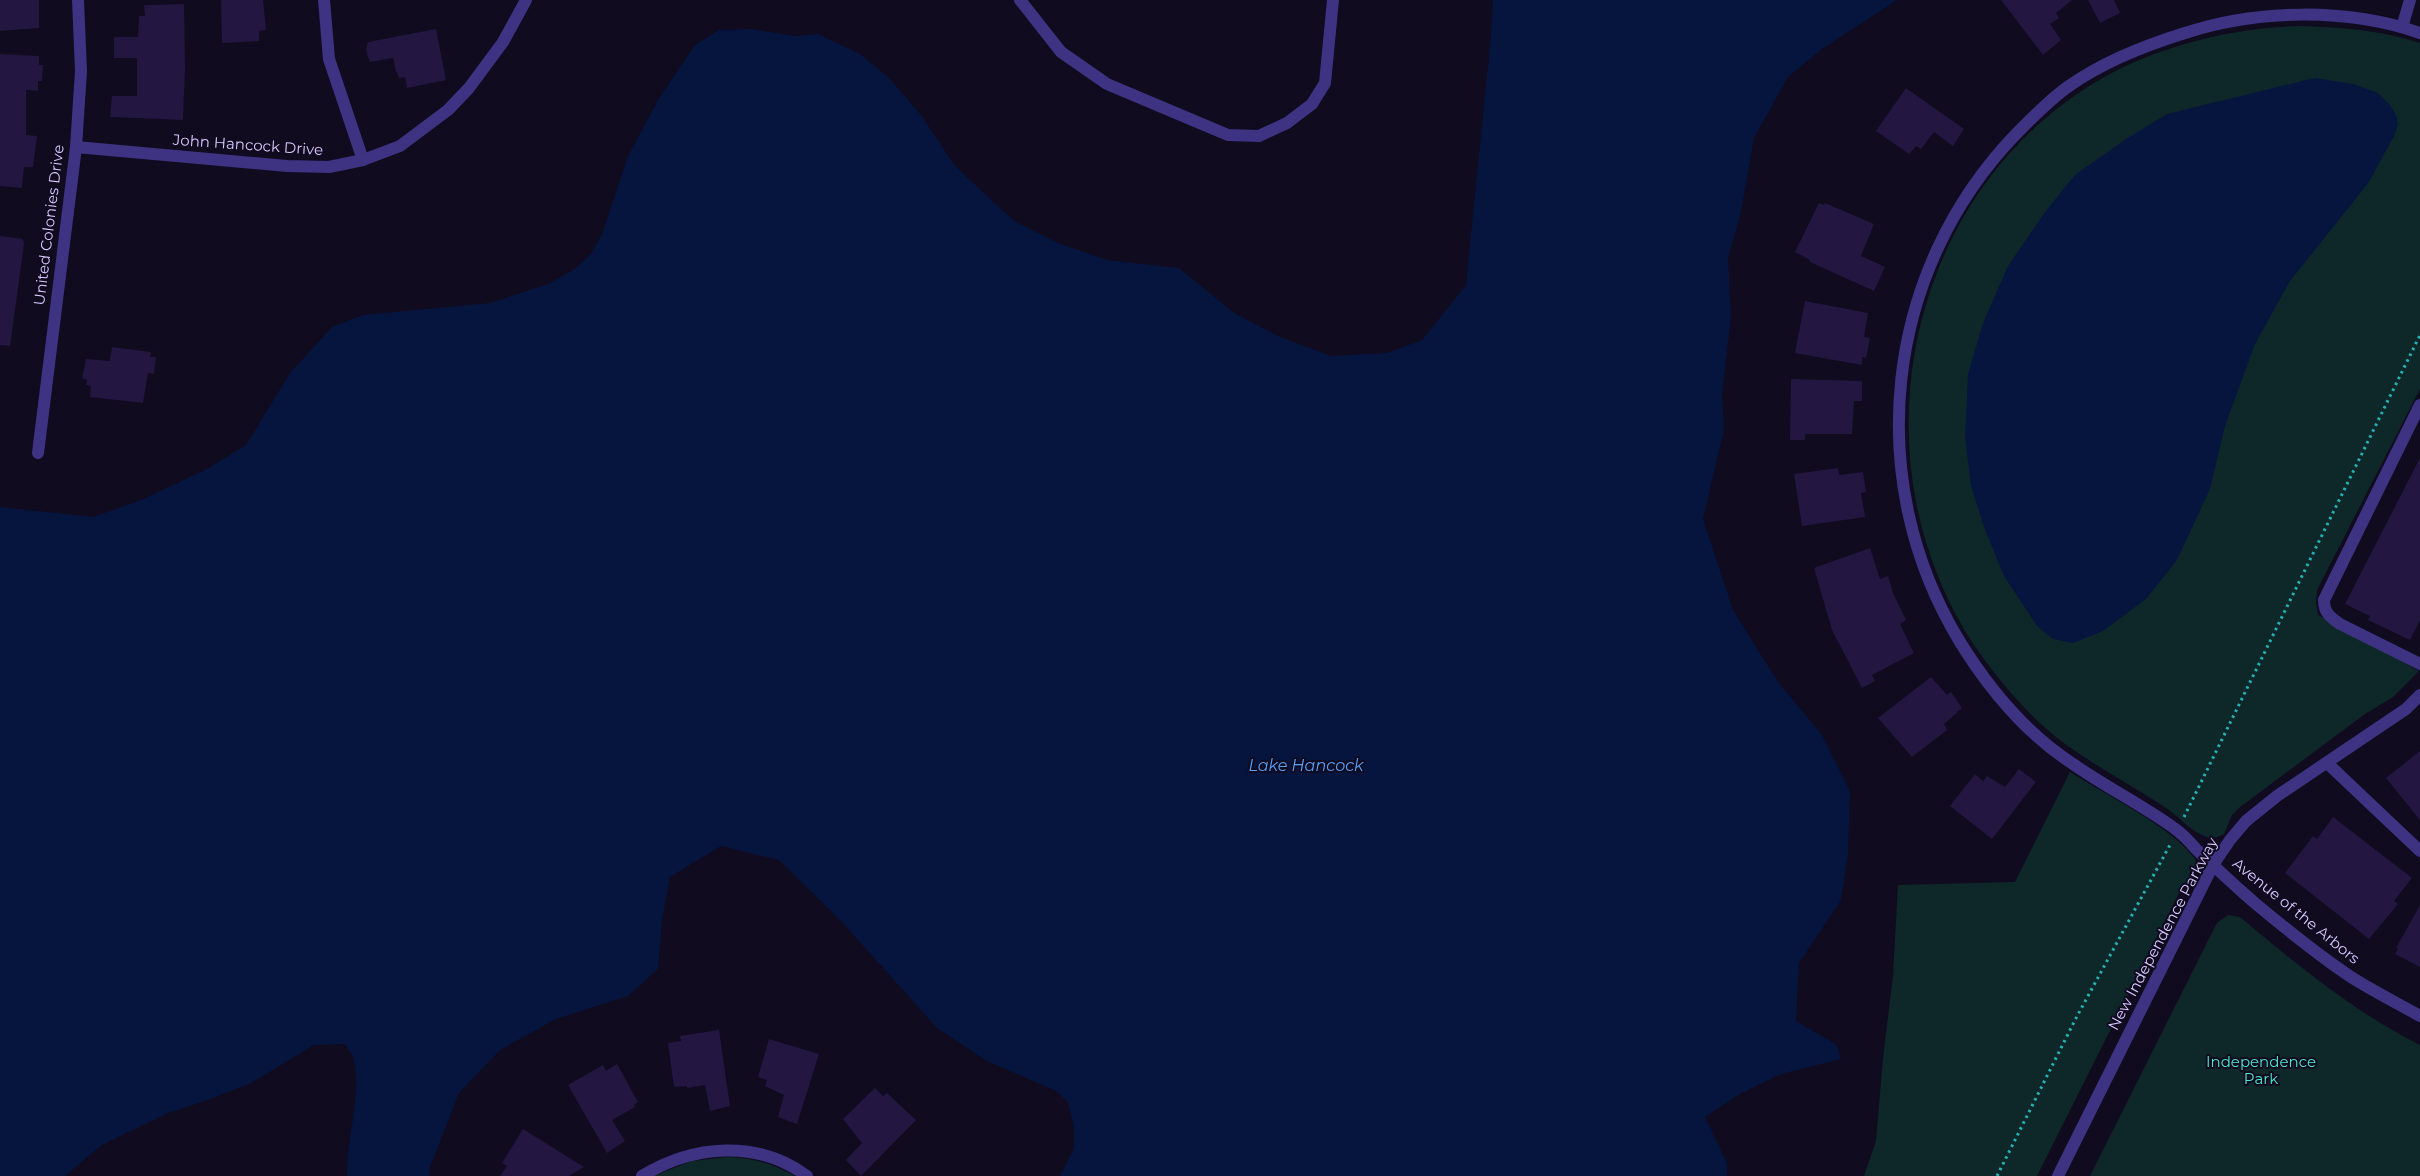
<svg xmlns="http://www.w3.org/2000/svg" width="2420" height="1176" font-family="Montserrat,sans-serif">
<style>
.green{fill:#0e282a}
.water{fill:#06153e}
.building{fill:#231641}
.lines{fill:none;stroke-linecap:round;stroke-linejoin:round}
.path{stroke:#25b2b7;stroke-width:3;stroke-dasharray:2.5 4;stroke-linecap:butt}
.minor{stroke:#3d3382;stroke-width:12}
.labels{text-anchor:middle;stroke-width:4;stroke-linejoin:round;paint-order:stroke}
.street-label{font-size:15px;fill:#d5c9ff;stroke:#100b1f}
.park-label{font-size:15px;fill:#4ee6cf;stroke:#100b1f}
.water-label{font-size:16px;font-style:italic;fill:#57a1ff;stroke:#100b1f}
</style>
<rect width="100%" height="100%" fill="#100b1f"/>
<g class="green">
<path d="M2298,26C2340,27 2380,30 2420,43V389L2317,590L2316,603L2318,615L2419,671L2393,697L2365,714L2240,807L2232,815L2224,834C2218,837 2214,839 2207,837C2193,833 2181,819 2169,810C2159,803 2149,797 2139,791C2109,772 2077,755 2050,732C2022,708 1997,678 1976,648C1856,470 1900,213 2080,92C2144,49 2222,29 2298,26Z"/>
<path d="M2070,772C2104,794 2178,830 2197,862L2195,877L2184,884L2178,895L2037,1176H1864L1876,1141L1883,1058L1893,976L1898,885L2015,882Z"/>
<path d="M2228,915L2240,917C2297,965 2353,1011 2420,1045V1176H2090L2217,923Z"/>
<path d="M727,1157C753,1158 771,1163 795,1176H653L692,1161Z"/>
</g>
<g class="water">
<path d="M1493,0H1897L1822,49L1788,77L1754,138L1741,212L1728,258L1731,319L1722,392L1724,430L1703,519L1733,610L1778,682L1822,735L1850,791L1848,854L1841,900L1799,963L1796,1021L1837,1045L1841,1059L1781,1074L1738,1095L1705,1117L1727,1163V1176H1060L1074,1148V1127L1068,1102L1056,1091L987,1061L937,1028L841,921L779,860L721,846L670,877L662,921L658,969L628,996L556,1019L500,1050L459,1093L430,1167L429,1176H347C346,1139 362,1094 354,1060C353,1054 347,1048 344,1044L314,1045L251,1083L208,1100L168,1113L102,1145L65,1176H0V507L93,517L141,500L207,469L246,445L290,373L332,327L363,315L490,303L548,284L575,269L591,254L602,234L628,156L658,100L695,45L719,30L752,29L795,36L818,34L860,54L888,77L921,115L955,166L1014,221L1058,243L1107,260L1179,268L1234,313L1278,336L1331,356L1387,353L1422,340L1466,285L1491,36Z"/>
<path d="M2315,78L2353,84L2378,93L2390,105L2396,115L2398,124L2395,134L2369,182L2290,281L2255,344L2225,426L2210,489L2177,560L2146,599L2103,631L2073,643L2053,639L2037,626L2004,576L1985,530L1971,486L1965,437L1968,374L1983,323L2008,266L2045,212L2075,175L2126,139L2167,114Z"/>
</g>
<g class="building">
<path d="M0,0H39V28L0,31Z"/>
<path d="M221,0H263L266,30L259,31V41L222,43Z"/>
<path d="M2001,0H2072L2056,13L2059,18L2050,24L2061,40L2043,55Z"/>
<path d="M2088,0H2114L2120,13L2100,23Z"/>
<path d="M184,4L185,68L183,120L110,117L112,96H137V58H114V37H138L139,16H145L144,5Z"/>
<path d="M436,29L446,80L407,88L405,77L399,78L397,72H396L393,58L370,62L368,57L366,49L368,42Z"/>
<path d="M0,54L39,56V65H43L42,81H38V91L26,90V135L37,136L33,167H24L22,188L0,186Z"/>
<path d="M1906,88L1964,129L1953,146L1934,132L1921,149L1916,146L1909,154L1876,131Z"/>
<path d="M1819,203L1824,205L1825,203L1874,224L1861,256L1885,267L1874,291L1810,262V260L1795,252Z"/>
<path d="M0,236L23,239L24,244L10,346L0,345Z"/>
<path d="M1805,301L1868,313L1864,337L1870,338L1866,358L1862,357V365L1795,353Z"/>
<path d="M112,347L151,352L150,357H156L154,374L148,373L143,403L90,397L91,386L86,385L87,380L82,378L86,359L110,361Z"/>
<path d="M1791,379L1862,381V401H1854L1852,434H1805V440H1790Z"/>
<path d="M2420,458V620L2410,640L2368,620L2370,616L2345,604Z"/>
<path d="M1838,468L1839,475L1863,472L1866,492L1861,493L1865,517L1802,526L1794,474Z"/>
<path d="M1870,548L1880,579L1888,576L1893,593L1906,620L1900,624L1914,653L1872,675L1875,681L1862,688L1832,630L1814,568Z"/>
<path d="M1931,677L1947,695L1951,692L1962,708L1944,724L1947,730L1912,757L1878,718Z"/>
<path d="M2420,751V820L2386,778Z"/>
<path d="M2019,769L2036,782L1992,839L1950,806L1975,774L1983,781L1987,776L2005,787Z"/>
<path d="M2333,817L2412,878L2394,901L2398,904L2369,939L2285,873L2313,836L2317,839Z"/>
<path d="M2420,905V967L2395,954L2398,949L2396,948Z"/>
<path d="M719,1030L730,1106L710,1111L705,1085L687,1088V1086L674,1087L668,1043L681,1041L680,1036Z"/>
<path d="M769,1039L819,1054L797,1124L778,1117L784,1095L765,1086L767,1080L758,1077Z"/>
<path d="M617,1064L638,1102L634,1105L635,1107L612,1120L625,1141L607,1153L568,1085L603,1065L606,1071Z"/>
<path d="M875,1088L883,1096L887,1093L916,1120L861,1176L846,1160L862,1143L843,1119Z"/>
<path d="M523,1129L584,1167L569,1176H500L507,1166L502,1163Z"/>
</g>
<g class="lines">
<g class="path">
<path d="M2184,817L2420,335"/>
<path d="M1997,1176L2075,1020L2171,843"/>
</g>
<g class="minor">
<path d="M324,0L329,59L363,160"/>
<path d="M1020,0L1061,52L1107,84L1228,135L1259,136L1287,123L1312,104L1325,83L1333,0"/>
<path d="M2402,27L2410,0"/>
<path d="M2420,33C2347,8 2258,9 2185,33C2146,45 2103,62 2069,86C2050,99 2032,118 2016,134C1884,271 1861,480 1960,642C1989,689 2027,734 2073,764C2106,787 2142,805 2174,828C2183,834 2190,842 2197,850C2216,868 2236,887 2256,904C2286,929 2318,955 2351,977C2373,991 2397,1003 2420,1016"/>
<path d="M76,147L287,166L329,167L363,160L400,146L448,110L469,88L503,42L526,0"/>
<path d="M2420,405L2324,600C2324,613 2330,617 2340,624L2420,664"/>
<path d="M38,453L76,147L81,71L78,0"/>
<path d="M2327,763L2420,851"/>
<path d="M642,1176C693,1145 757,1139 807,1176"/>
<path d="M2058,1176L2213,865L2230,840L2246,821L2277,796L2406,709L2420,695"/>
</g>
</g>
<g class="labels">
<g class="street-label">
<text transform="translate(248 145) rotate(4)" y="5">John Hancock Drive</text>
<text transform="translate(49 225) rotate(-83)" y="5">United Colonies Drive</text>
<text transform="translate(2296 911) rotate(39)" y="5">Avenue of the Arbors</text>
<text transform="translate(2163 934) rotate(-62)" y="5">New Independence Parkway</text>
</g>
<g class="park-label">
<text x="2261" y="1067">Independence<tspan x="2261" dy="17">Park</tspan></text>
</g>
<g class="water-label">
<text x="1306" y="771">Lake Hancock</text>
</g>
</g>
</svg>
